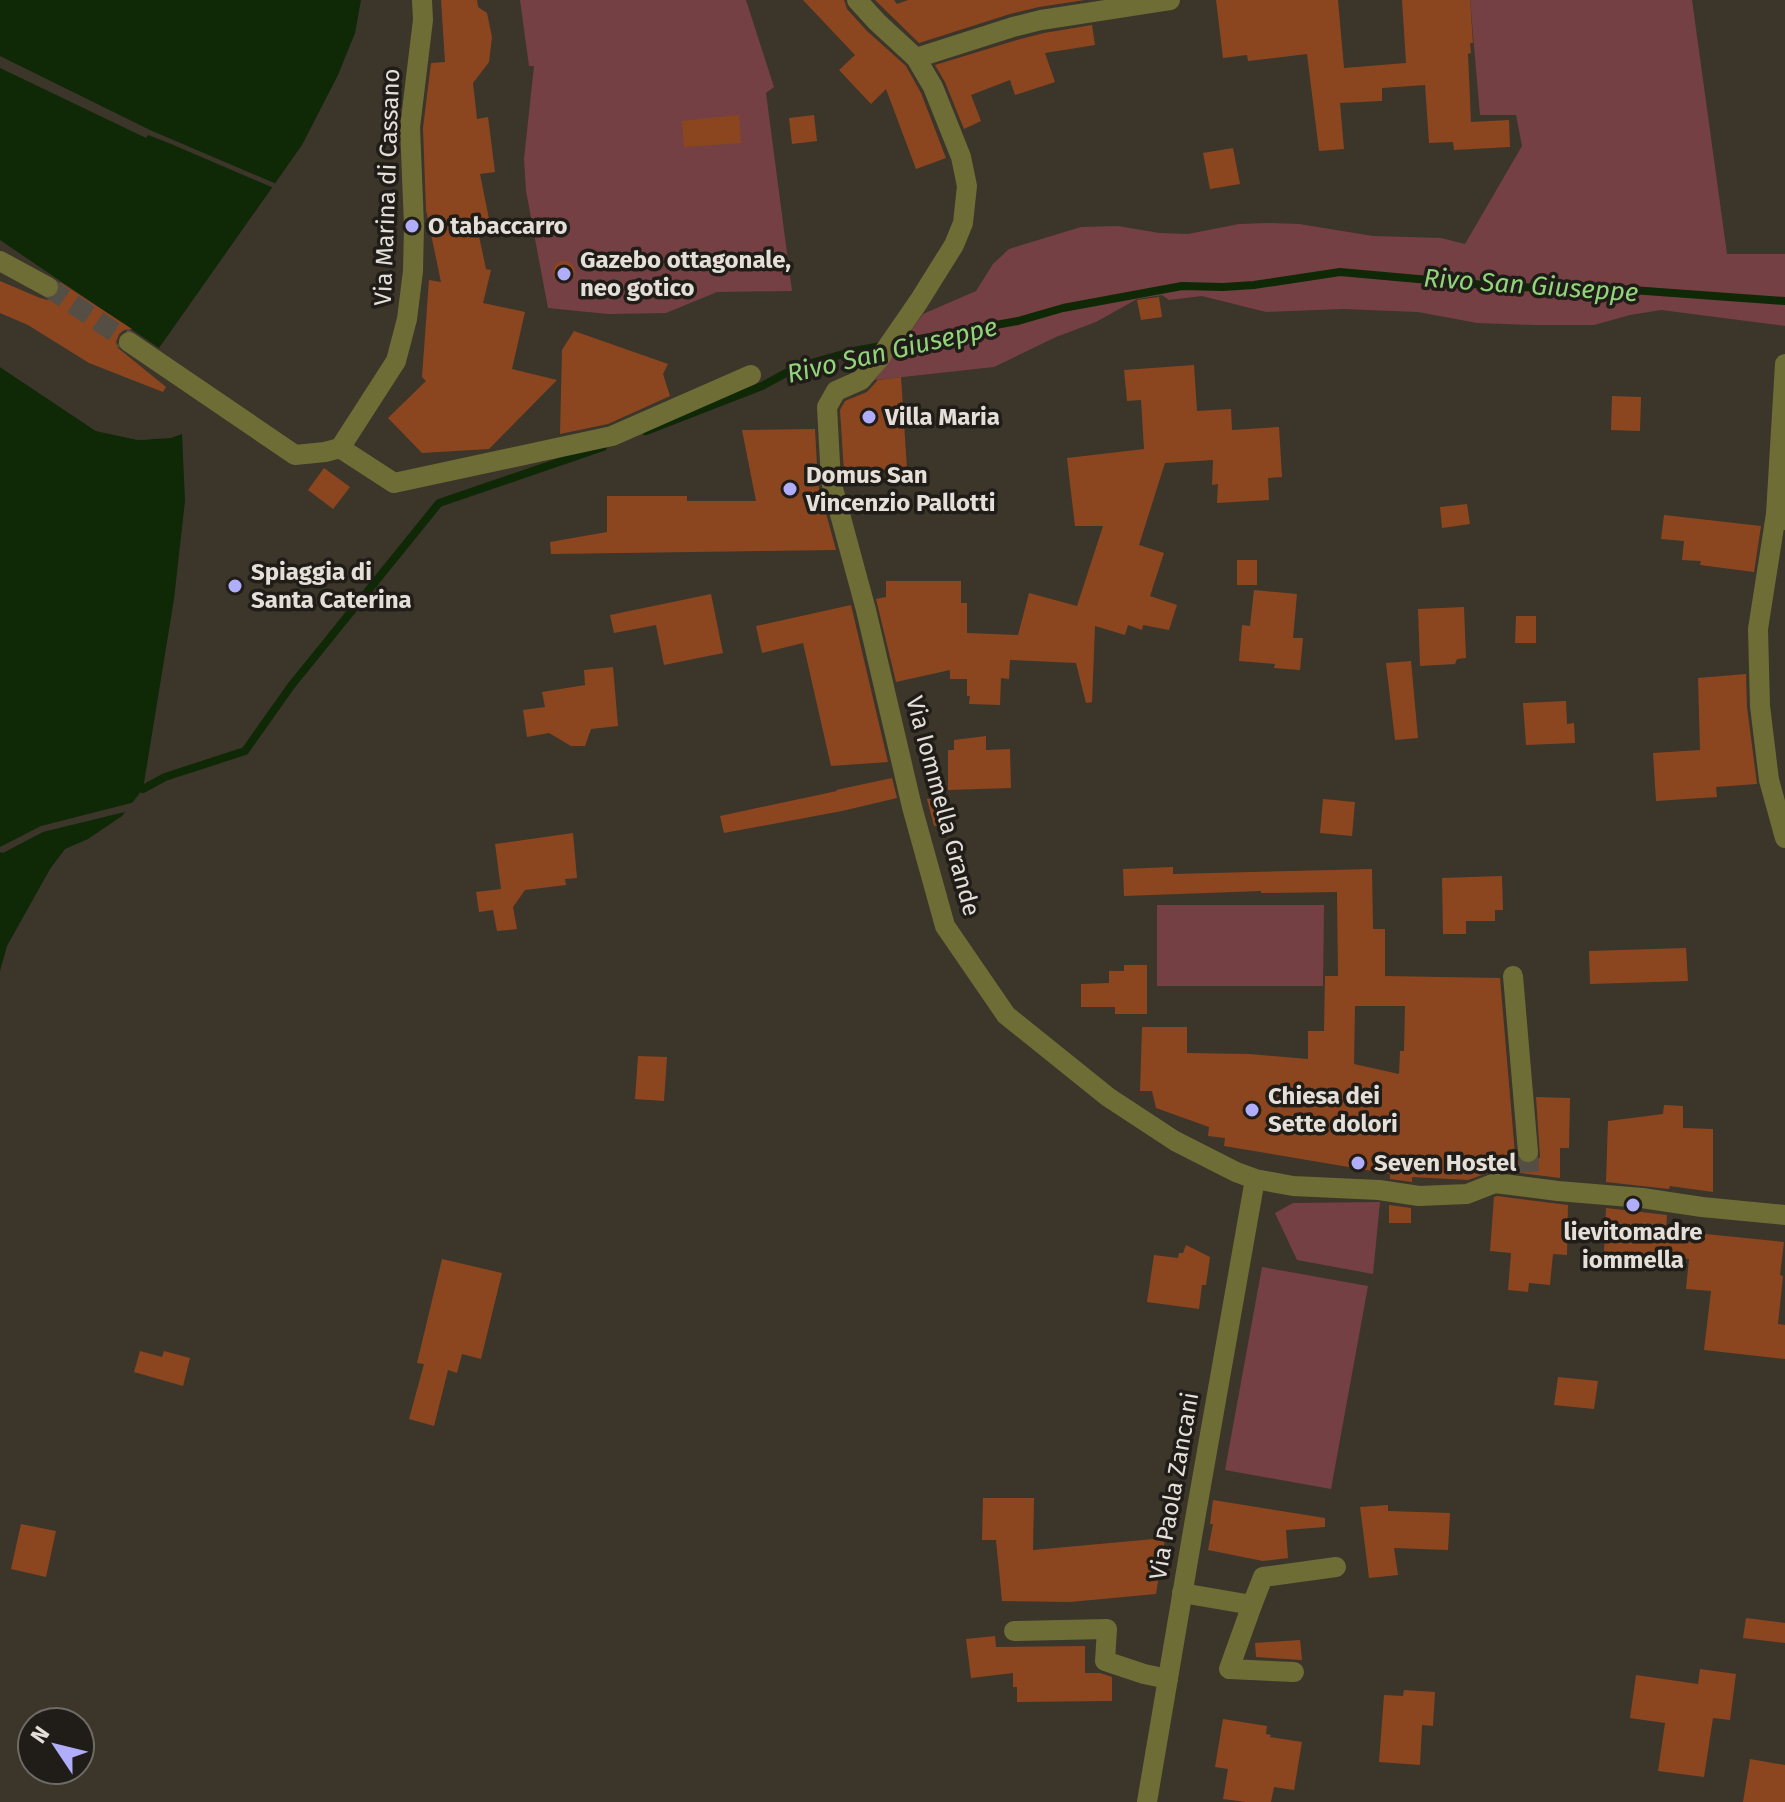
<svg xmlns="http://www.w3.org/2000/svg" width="1785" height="1802" font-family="'Fira Sans',sans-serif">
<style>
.green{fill:#754043}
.water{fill:#0f2806}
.pier{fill:#3c352a}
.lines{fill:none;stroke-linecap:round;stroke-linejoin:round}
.stream{stroke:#0f2806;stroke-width:8}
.building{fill:#8c461f;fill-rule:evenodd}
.minor-tunnel{stroke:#554e44;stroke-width:20;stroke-dasharray:20 10;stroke-linecap:butt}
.minor{stroke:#6e6d36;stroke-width:20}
.poi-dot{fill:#b0aefa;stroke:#201d18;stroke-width:3}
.labels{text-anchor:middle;stroke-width:7;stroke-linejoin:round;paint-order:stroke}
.street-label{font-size:24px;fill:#e4dfd9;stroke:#201d18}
.poi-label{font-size:24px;font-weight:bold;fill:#e4dfd9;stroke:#201d18;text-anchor:start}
.water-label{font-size:26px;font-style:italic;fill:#91d47a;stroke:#201d18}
</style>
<rect width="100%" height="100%" fill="#3c352a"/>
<g class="green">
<path d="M520,0H746L774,87L766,93L792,291L717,292L666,313L608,314L548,308L526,191L524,159L534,66H529Z"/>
<path d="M1470,0H1692L1727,254H1785V326L1661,310L1630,315L1594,325H1535L1477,323L1418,312L1343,309L1266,312L1202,296L1169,300L1162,295L1137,299L1096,322L1056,337L994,367L875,380L923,314L976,291L993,264L1009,249L1081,227L1118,226L1159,233L1188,234L1239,224L1267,223L1299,224L1373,236L1441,238L1465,244L1522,146L1516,115H1480Z"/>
<path d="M1157,905H1324L1323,986H1157Z"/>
<path d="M1380,1202L1373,1274L1297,1260L1275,1213L1293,1203Z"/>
<path d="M1262,1267L1368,1286L1331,1489L1225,1470Z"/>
</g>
<g class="water">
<path d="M0,0H361L355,33L338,75L302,145L159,348L0,240Z"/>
<path d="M0,367L96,431L138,440L171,438L182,434L185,501L174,599L143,789L122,816L88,839L65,849L50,869L7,946L0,971Z"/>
</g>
<g class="pier">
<path d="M0,56L150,130L279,185L276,189L171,144L148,135L146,138L0,68Z"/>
<path d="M0,363L98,427L138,436L153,435L152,439L138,440L96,431L0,367Z"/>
<path d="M139,801L133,810L43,832L3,853L0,852V847L41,826Z"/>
</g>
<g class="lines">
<g class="stream">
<path d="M646,431L762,386L797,367L854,351L1018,321L1063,308L1182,286L1223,287L1254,285L1340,272L1507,287L1618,289L1785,301"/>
<path d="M143,789L165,777L245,751L291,686L439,503L603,447"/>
</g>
</g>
<g class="building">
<path d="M441,0H477L478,7L487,13L492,37L489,62L473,83L477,119L488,117L495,172L480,174L492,234L479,236L486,269L491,270L483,303L525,312L512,369L557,380L489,449L422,453L388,418L426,381L422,377L429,280L441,282L426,210L423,128L431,63L445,62Z"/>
<path d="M803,0H844L847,9L867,31L906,66L921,93L946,158L916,169L886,89L871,104L839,70L855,55Z"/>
<path d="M875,0H894L897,4L908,0H1085L1039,7L1010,14L919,43Z"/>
<path d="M1216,0H1338L1344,68L1406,63L1402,0H1470L1473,43H1470L1471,53L1468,54L1471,122L1509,120L1510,147L1454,150L1453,142L1429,143L1425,85L1382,88V101L1340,103L1344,149L1319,151L1307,54L1248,61L1247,55L1223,58Z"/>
<path d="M1092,25L1095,45L1045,53L1055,82L1015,95L1010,80L971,95L981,121L964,129L945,82L935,65L1017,40L1044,33Z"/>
<path d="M739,115L741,143L684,147L682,121Z"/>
<path d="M814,115L817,141L792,144L789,118Z"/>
<path d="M1233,148L1240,184L1210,189L1203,153Z"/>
<circle cx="564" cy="272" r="11"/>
<path d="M0,281L40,298L48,300L54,298L59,294L61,287L60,282L132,329L124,330L119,334L116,342L118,348L166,387L163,392L89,363L28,325L0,313Z"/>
<path d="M1159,297L1162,317L1141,320L1137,300Z"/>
<path d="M574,331L668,364L663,374L670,396L608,424L560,434L562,350Z"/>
<path d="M1194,365L1197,411L1231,409L1232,430L1279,427L1282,477L1268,478L1269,500L1217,503L1218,484L1212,485L1213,460L1165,463L1139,545L1164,553L1150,596L1177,605L1169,630L1143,625L1142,630L1128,625L1125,635L1095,626L1092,702L1086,703L1076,663L1010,660L1009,679L1001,678L1000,705L969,704L970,696H967V679H950V670L896,682L876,599L886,597V581H961V603H967V633L1018,635L1029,593L1077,606L1103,526H1075L1067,458L1144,449L1141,400L1127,401L1124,370Z"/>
<path d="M901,377L907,469L844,472L840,410L845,401L867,392L878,380Z"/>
<path d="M1612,396L1641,397L1640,431L1611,430Z"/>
<path d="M815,429L818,484L836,550L551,554L550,542L607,532V496H687V501H756L742,430Z"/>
<path d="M324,468L350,487L333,509L308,490Z"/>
<path d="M1467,504L1470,524L1442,528L1440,507Z"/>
<path d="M1664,515L1761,526L1754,572L1700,565L1701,561L1682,560L1684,541L1661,539Z"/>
<rect x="1237" y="560" width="20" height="25"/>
<path d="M1254,590L1297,594L1293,638H1303L1300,670L1274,668L1275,664L1239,661L1242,625L1250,626Z"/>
<path d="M711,594L723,653L664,665L656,625L614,633L610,615Z"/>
<path d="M851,605L888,762L831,766L803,643L762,653L756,626Z"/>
<path d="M1464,607L1466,658L1457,659L1455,664L1420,666L1418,609Z"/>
<path d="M1516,616H1536V643H1515Z"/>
<path d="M1411,661L1418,738L1395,740L1386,663Z"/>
<path d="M613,667L618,726L591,729L585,746H571L549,733L527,737L523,710L545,707L542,692L585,685L584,670Z"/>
<path d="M1746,674L1747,707L1757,784L1716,787L1717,797L1656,801L1653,753L1700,750L1698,678Z"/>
<path d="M1566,701L1567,724L1574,723L1575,743L1526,745L1523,703Z"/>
<path d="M986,736V750L1010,749L1011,788L948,790V750H954V740Z"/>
<path d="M892,778L897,798L842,811L724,833L720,816L837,791L836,790Z"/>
<path d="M949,798L953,823L934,826L927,799Z"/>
<path d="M1323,799L1355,802L1352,836L1320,833Z"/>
<path d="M573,833L577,878L565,879L566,885L525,890L513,907L517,929L497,931L493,910L479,912L476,892L501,889L495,844Z"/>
<path d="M1173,867V874L1372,869L1373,929H1385V976L1500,978L1515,1154L1518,1160L1528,1165L1536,1162L1540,1157L1536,1097L1570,1098L1569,1148H1560V1178L1496,1170L1468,1180L1412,1177V1182L1390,1179V1174L1224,1146L1225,1138L1208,1136L1209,1127L1156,1108L1152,1091H1140L1142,1027H1187V1053L1250,1054L1308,1059V1031H1324L1325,976H1338L1337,892L1261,893V891L1124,896L1123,869ZM1355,1006H1405L1404,1051H1400L1399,1074L1354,1064Z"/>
<path d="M1502,876L1503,910H1495V921H1466V934H1443L1442,878Z"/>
<path d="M1686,948L1688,981L1590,984L1589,951Z"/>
<path d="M1124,965H1147V1014H1115V1007H1081V984L1109,983V971H1124Z"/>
<path d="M638,1056L667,1057L664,1101L635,1099Z"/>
<path d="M1664,1105L1683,1106V1128L1713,1129V1192L1670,1186L1669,1189L1606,1182L1608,1121L1663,1114Z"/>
<path d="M1497,1196L1568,1205L1567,1255L1553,1254L1550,1285L1529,1283L1528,1292L1508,1290L1511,1253L1490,1251L1494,1197Z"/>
<path d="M1389,1205L1411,1208V1223H1389Z"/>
<path d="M1606,1208L1667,1215L1666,1230L1784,1242L1780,1275L1783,1276L1778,1324L1785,1325V1359L1704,1350L1711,1291L1686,1289L1689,1259L1604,1252Z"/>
<path d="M1186,1245L1210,1257L1206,1285H1202L1199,1309L1147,1302L1154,1255L1178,1258L1179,1253H1183Z"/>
<path d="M442,1259L502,1273L481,1359L462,1354L457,1373L448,1370L434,1426L409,1419L424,1364L417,1363Z"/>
<path d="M140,1351L162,1357L164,1351L190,1358L183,1386L134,1372Z"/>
<path d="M1558,1377L1598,1381L1594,1409L1554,1405Z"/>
<path d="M983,1498H1034L1033,1550L1165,1538L1156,1594L1070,1602L1002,1601L996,1540H982Z"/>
<path d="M1213,1500L1325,1518V1527L1286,1530L1288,1558L1263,1561L1208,1550L1213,1524H1210Z"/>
<path d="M1388,1505V1511L1450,1513L1448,1550L1394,1548L1398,1575L1369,1578L1360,1507Z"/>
<path d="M21,1524L56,1531L46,1577L11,1569Z"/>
<path d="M1746,1618L1785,1623V1643L1743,1638Z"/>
<path d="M995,1636L996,1647L1085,1646V1673H1100L1112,1677V1701L1017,1702V1687H1013V1673L971,1678L966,1639Z"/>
<path d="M1300,1640L1302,1660L1256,1657L1255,1643Z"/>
<path d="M1700,1669L1736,1674L1730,1720L1713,1718L1704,1777L1658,1771L1665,1723L1630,1718L1636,1675L1698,1684Z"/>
<path d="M1404,1690L1435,1692L1433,1726L1422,1725L1420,1765L1379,1762L1384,1695L1403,1696Z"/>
<path d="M1223,1719L1267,1726L1266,1734L1271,1735L1270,1737L1302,1742L1294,1790L1274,1787L1271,1802H1246L1223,1799L1228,1769L1215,1767Z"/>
<path d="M1750,1759L1785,1765V1802H1743Z"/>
</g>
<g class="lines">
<g class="minor-tunnel">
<path d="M48,287L129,342"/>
<path d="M1528,1152L1529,1172"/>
</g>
<g class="minor">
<path d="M857,0L877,22L916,58L933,87L961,157L967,186L963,223L954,245L919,301L879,359L861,380L836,391L827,407L831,481L866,610L912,807L945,926L1006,1015L1108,1097L1175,1141L1236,1172L1255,1179L1293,1186L1379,1190L1419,1196L1467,1194L1495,1183L1558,1191L1642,1198L1702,1207L1785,1215"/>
<path d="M916,58L1013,27L1041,20L1170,0"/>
<path d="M0,261L48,287"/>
<path d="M129,342L295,455L325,452L340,448"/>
<path d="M340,448L396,361L407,319L413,271L414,226L410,127L423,20L422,0"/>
<path d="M340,448L394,483L612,436L751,375"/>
<path d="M1776,514L1785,364"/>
<path d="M1785,520L1776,514L1758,629L1760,706L1769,780L1785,838"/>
<path d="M1513,976L1528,1152"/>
<path d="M1182,1593L1252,1605L1263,1577L1336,1567"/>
<path d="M1252,1605L1229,1669L1294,1672"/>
<path d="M1014,1631L1107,1629L1105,1661L1144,1674L1168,1679"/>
<path d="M1147,1802L1194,1525L1255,1179"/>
</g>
</g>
<g class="poi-dot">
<circle cx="412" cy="226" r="8"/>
<circle cx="564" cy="274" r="8"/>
<circle cx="869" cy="417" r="8"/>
<circle cx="790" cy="489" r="8"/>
<circle cx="235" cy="586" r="8"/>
<circle cx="1252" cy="1110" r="8"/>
<circle cx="1358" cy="1163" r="8"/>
<circle cx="1633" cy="1205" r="8"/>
</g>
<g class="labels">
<g class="street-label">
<text transform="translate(387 187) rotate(-88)" y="8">Via Marina di Cassano</text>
<text transform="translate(943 806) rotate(75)" y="8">Via Iommella Grande</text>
<text transform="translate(1174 1486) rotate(-80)" y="8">Via Paola Zancani</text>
</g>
<g class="poi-label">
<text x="428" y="234">O tabaccarro</text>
<text x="580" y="268">Gazebo ottagonale,<tspan x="580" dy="28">neo gotico</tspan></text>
<text x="885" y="425">Villa Maria</text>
<text x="806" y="483">Domus San<tspan x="806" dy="28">Vincenzio Pallotti</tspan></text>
<text x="251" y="580">Spiaggia di<tspan x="251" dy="28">Santa Caterina</tspan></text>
<text x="1268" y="1104">Chiesa dei<tspan x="1268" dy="28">Sette dolori</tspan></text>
<text x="1374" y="1171">Seven Hostel</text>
<text x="1633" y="1240" text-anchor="middle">lievitomadre<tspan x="1633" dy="28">iommella</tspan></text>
</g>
<g class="water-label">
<text transform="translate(1531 285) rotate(4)" y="9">Rivo San Giuseppe</text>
<text transform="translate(892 350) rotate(-13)" y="9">Rivo San Giuseppe</text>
</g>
</g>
<g transform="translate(56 1746) rotate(305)"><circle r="38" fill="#201d18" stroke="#6e6b65" stroke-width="2"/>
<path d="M0-6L14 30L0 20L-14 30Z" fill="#b0aefa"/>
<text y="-12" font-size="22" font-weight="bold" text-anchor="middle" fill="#e4dfd9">N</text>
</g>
</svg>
